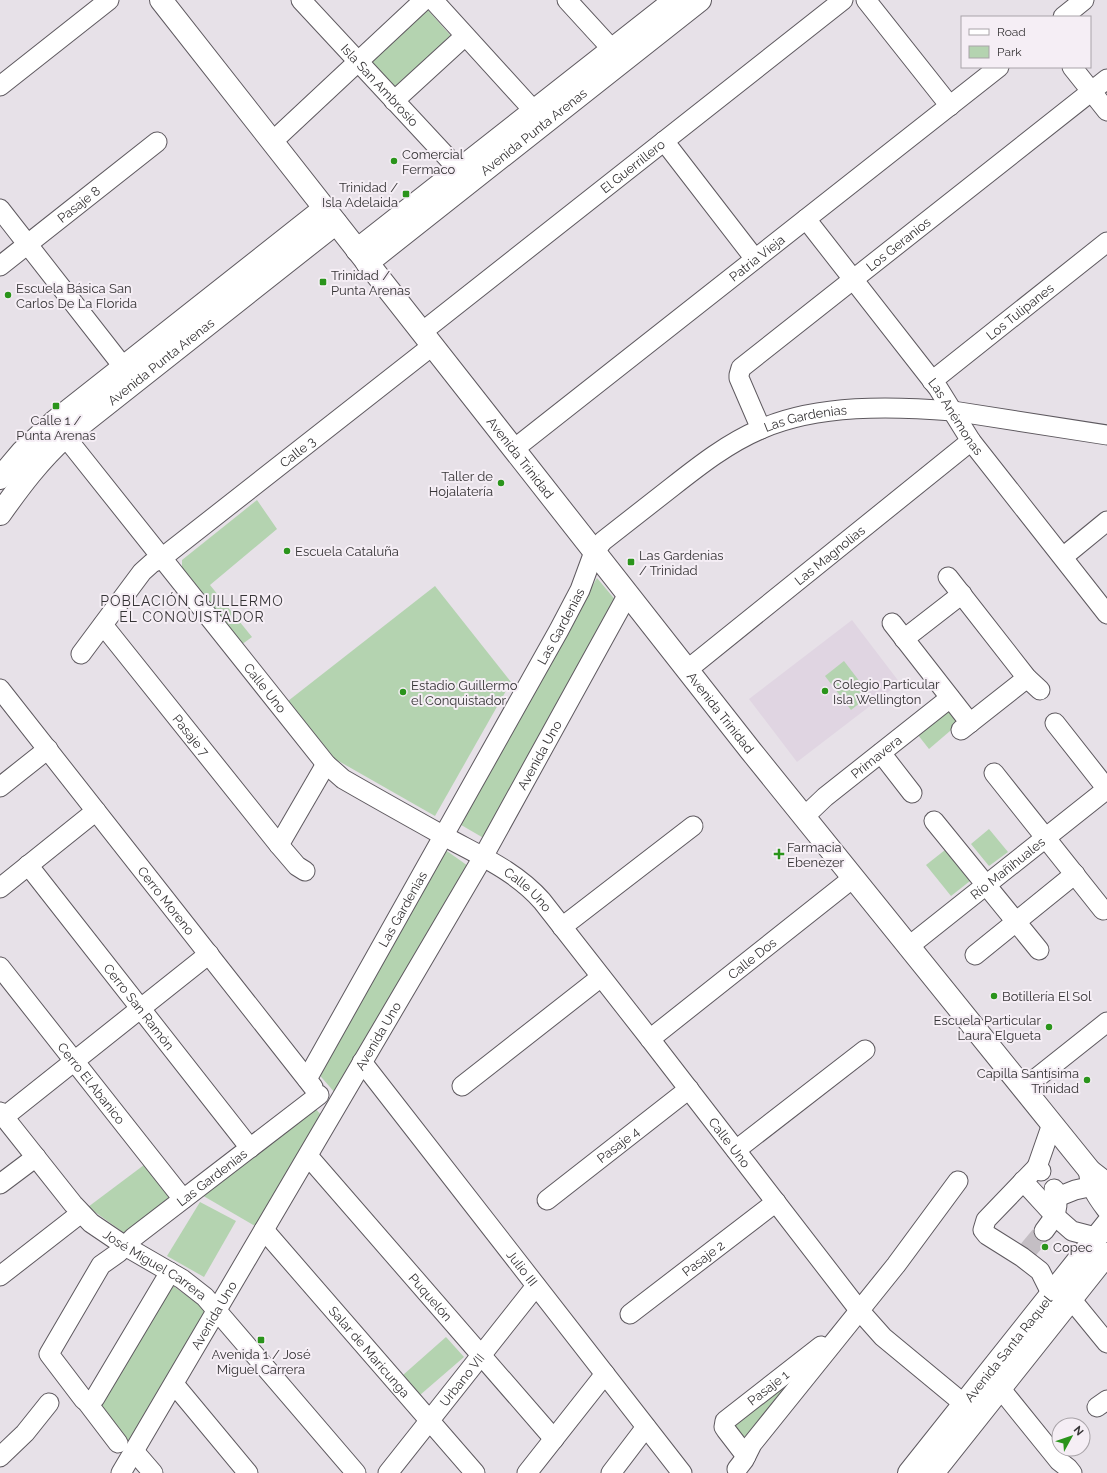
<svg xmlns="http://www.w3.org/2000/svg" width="1107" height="1473" font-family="Raleway,sans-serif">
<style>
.built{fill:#e0d5e2}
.green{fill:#b4d3b0}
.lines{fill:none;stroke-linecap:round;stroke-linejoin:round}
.minor-tunnel{stroke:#c4bec4;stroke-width:19;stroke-dasharray:19 10;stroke-linecap:butt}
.minor-casing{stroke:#5e595f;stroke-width:21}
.major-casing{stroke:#5e595f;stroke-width:24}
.minor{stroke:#fff;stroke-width:19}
.major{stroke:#fff;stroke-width:22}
.poi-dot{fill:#2a941b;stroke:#f5eef5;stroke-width:1.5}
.labels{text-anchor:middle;stroke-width:4;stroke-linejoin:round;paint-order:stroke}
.street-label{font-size:13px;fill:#363436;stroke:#f5eef5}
.poi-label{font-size:13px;fill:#363436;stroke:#f5eef5;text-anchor:start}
.neighbourhood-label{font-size:14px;letter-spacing:1px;fill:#363436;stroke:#f5eef5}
</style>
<rect width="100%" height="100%" fill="#e7e1e8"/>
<path class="built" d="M852,620L900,683L797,762L749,699Z"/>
<g class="green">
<path d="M428,10L451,36L392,89L369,63Z"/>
<path d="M257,500L277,529L210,585L252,637L241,645L182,568V560Z"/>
<path d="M597,578L617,602L487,840L456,822Z"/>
<path d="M435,586L511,682L435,816L335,759L288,701Z"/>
<path d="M844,661L870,695L851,710L825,676Z"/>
<path d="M953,706L964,719L929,749L918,735Z"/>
<path d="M989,829L1008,852L989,866L971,844Z"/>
<path d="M444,849L471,868L336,1094L316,1071Z"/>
<path d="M945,850L970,881L951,896L926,865Z"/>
<path d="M313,1106L323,1117L255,1226L200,1194Z"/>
<path d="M148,1162L174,1196L127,1235L88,1207Z"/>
<path d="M200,1202L236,1221L204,1277L167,1256Z"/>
<path d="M168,1282L206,1310L128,1442L97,1401Z"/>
<path d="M446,1337L464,1357L420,1395L403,1375Z"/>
<path d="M804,1370L744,1445L729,1421Z"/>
</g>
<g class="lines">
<path class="minor-tunnel" d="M1028,1250L1044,1231"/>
<defs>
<g id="minor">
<path id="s1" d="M301,0L459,170"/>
<path d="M433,0L534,111"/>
<path d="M567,0L621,59"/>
<path d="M866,0L950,106"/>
<path d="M1063,17L1084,0"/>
<path d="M1072,67L1107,111"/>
<path d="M0,86L109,0"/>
<path d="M394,101L465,36"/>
<path d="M664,141L755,259"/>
<path d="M272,142L424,0"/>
<path d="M0,209L132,378"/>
<path id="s2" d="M806,219L938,388L971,441L1107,614"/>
<path id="s3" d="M0,266L157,142"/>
<path id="s4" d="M422,332L843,0"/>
<path id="s5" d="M932,381L1107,242"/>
<path id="s6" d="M56,425L326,764L343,779C376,798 410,817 444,836C478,855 516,871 542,901L650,1039L859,1310L883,1337L964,1404"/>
<path id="s7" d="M761,429L739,378V375L741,368L1107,79"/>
<path id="s8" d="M514,449L999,67"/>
<path d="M1063,557L1107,521"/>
<path d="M948,577L1027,678L1040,690"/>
<path d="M892,623L970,723"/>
<path id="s9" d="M103,625L279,845L297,866L305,871"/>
<path d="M904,639L962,594"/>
<path id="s10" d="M81,654L142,572L152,563L162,558L172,550L432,346"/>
<path id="s11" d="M687,670L971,441"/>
<path id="s12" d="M0,689L313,1087"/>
<path d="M1055,723L1107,789"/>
<path d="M961,730L1027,678"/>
<path d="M881,753L912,793"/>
<path d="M994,773L1103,910"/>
<path d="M0,787L48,749"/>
<path id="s13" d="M804,817L825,797L950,698"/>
<path d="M934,821L1039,950"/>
<path d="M279,845L326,764"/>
<path id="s14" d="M28,865L250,1148"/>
<path d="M0,888L96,811"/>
<path d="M562,927L693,826"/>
<path id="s15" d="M908,947L1107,789"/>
<path d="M975,955L1075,874"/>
<path id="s16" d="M0,967L183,1199"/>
<path id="s17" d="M650,1039L853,878"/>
<path id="s18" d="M362,1062L682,1473"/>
<path id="s19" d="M307,1079L559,630L580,590L594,552L603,541C626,523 649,505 672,487C700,465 728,443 761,429C818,404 892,406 953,411L1107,435"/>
<path d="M462,1086L601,977"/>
<path d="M1024,1088L1107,1022"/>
<path id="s20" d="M0,1112L73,1204L91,1223L125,1246L182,1279L205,1297L356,1473"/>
<path d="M4,1117L209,954"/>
<path d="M736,1150L865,1050"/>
<path id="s21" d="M308,1156L554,1439"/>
<path d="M1037,1167L986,1220L983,1230L987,1235L1022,1257L1040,1271L1051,1293"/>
<path d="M1041,1171L1037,1167L1052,1124"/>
<path d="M1023,1181L1055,1216L1072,1231L1095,1237"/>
<path d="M0,1184L36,1157"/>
<path d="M1054,1189L1060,1196L1075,1190L1093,1186"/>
<path id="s22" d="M547,1200L689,1089"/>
<path id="s23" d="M264,1230L475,1473"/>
<path d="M1044,1231L1055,1216L1057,1205"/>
<path id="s24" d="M170,1272L95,1398L91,1401L84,1400L49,1354L101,1265L118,1253L134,1237L319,1095"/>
<path d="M0,1276L81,1213"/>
<path d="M1071,1299L1107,1343"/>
<path id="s25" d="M630,1314L776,1202"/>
<path d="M174,1384L248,1473"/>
<path d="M1000,1388L1059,1461L1068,1468L1072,1473"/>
<path d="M86,1401L118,1443"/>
<path d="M1097,1407L1107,1400"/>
<path d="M134,1451L153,1473"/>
<path id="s26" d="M746,1456L726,1430L724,1427L725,1421L821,1346"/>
<path d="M0,1457L25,1433L49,1403"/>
<path d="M737,1469L744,1460L752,1444L896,1265L958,1181"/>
<path id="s27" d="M121,1473L483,857L628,594"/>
<path id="s28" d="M388,1473L536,1286"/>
<path d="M527,1473L605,1374"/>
<path d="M611,1473L646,1427"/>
</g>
<g id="major">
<path id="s29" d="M161,0L751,751L1090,1171L1107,1184"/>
<path d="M357,250L675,0"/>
<path id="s30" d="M367,263L700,0"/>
<path d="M0,478L22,452L54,422L325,208"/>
<path id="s31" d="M0,514C20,486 40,459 65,437L336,223"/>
<path d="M1090,1171C1091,1186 1098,1196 1107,1208"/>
<path id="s32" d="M909,1473L1107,1224"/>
<path d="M933,1473L1107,1254"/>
</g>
</defs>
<use href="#minor" class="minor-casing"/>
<use href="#major" class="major-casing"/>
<use href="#minor" class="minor"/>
<use href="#major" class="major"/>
</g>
<g class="poi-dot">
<circle cx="394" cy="161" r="4"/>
<rect x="402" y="190" width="8" height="8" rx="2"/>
<rect x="319" y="278" width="8" height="8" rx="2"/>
<circle cx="8" cy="295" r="4"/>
<rect x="52" y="402" width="8" height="8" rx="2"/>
<circle cx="501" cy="483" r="4"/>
<circle cx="287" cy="551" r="4"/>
<rect x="627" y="558" width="8" height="8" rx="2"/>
<circle cx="825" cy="691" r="4"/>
<circle cx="403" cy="692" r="4"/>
<path d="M777 848h4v4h4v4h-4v4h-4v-4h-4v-4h4z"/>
<circle cx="994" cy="996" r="4"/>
<circle cx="1049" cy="1027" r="4"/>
<circle cx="1087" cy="1080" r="4"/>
<circle cx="1045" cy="1247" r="4"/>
<rect x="257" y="1336" width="8" height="8" rx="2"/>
</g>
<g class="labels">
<g class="street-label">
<text dy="5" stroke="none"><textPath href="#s1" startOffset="116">Isla San Ambrosio</textPath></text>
<text dy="5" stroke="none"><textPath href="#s30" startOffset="212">Avenida Punta Arenas</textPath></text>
<text dy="5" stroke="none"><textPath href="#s4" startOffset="268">El Guerrillero</textPath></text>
<text dy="5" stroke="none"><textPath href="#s3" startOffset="100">Pasaje 8</textPath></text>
<text dy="5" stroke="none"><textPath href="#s7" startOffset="266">Los Geranios</textPath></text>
<text dy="5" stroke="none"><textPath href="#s8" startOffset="309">Patria Vieja</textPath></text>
<text dy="5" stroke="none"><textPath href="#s5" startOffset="112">Los Tulipanes</textPath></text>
<text dy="5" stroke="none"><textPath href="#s31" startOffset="223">Avenida Punta Arenas</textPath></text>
<text dy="5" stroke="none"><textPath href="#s2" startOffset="248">Las Anémonas</textPath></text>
<text dy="5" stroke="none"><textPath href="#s19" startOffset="855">Las Gardenias</textPath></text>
<text dy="5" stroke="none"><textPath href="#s10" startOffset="299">Calle 3</textPath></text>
<text dy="5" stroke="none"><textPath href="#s29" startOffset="582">Avenida Trinidad</textPath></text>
<text dy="5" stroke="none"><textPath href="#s11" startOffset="183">Las Magnolias</textPath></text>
<text dy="5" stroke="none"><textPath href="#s19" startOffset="519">Las Gardenias</textPath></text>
<text dy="5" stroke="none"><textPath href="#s6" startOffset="336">Calle Uno</textPath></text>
<text dy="5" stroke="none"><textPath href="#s29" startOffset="906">Avenida Trinidad</textPath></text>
<text dy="5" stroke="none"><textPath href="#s9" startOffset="141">Pasaje 7</textPath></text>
<text dy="5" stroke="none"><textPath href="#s27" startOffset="831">Avenida Uno</textPath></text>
<text dy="5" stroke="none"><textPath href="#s13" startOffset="94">Primavera</textPath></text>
<text dy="5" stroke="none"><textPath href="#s15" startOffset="127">Río Mañihuales</textPath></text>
<text dy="5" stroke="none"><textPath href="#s6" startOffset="672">Calle Uno</textPath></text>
<text dy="5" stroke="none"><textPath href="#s12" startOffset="269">Cerro Moreno</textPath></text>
<text dy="5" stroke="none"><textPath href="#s19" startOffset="195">Las Gardenias</textPath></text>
<text dy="5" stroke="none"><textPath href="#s17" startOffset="130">Calle Dos</textPath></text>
<text dy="5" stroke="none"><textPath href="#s14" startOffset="180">Cerro San Ramón</textPath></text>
<text dy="5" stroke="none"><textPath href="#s27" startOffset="507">Avenida Uno</textPath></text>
<text dy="5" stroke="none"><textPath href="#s16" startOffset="148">Cerro El Abanico</textPath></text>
<text dy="5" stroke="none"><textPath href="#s6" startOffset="996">Calle Uno</textPath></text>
<text dy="5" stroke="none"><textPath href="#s22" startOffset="90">Pasaje 4</textPath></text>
<text dy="5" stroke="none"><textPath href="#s24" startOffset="461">Las Gardenias</textPath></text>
<text dy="5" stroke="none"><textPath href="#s25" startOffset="92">Pasaje 2</textPath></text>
<text dy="5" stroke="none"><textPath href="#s20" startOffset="220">José Miguel Carrera</textPath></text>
<text dy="5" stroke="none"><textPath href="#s18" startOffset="261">Julio III</textPath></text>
<text dy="5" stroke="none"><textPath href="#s21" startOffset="187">Puquelón</textPath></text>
<text dy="5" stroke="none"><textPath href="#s27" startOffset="183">Avenida Uno</textPath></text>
<text dy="5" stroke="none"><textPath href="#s32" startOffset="159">Avenida Santa Raquel</textPath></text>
<text dy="5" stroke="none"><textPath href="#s23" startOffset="161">Salar de Maricunga</textPath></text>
<text dy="5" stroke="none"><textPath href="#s28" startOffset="119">Urbano VII</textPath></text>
<text dy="5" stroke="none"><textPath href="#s26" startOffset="97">Pasaje 1</textPath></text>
</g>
<g class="poi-label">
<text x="402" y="159">Comercial<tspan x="402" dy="15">Fermaco</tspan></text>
<text x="398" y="192" text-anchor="end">Trinidad /<tspan x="398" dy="15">Isla Adelaida</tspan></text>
<text x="331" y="280">Trinidad /<tspan x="331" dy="15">Punta Arenas</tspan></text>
<text x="16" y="293">Escuela Básica San<tspan x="16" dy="15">Carlos De La Florida</tspan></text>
<text x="56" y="425" text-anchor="middle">Calle 1 /<tspan x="56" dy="15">Punta Arenas</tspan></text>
<text x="493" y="481" text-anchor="end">Taller de<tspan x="493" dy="15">Hojalatería</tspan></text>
<text x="295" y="556">Escuela Cataluña</text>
<text x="639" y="560">Las Gardenias<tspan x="639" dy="15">/ Trinidad</tspan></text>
<text x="833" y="689">Colegio Particular<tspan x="833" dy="15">Isla Wellington</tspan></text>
<text x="411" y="690">Estadio Guillermo<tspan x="411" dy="15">el Conquistador</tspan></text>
<text x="787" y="852">Farmacia<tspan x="787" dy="15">Ebenezer</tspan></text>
<text x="1002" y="1001">Botillería El Sol</text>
<text x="1041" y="1025" text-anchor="end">Escuela Particular<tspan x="1041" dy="15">Laura Elgueta</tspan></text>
<text x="1079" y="1078" text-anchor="end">Capilla Santísima<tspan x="1079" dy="15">Trinidad</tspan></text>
<text x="1053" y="1252">Copec</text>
<text x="261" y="1359" text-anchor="middle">Avenida 1 / José<tspan x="261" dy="15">Miguel Carrera</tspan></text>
</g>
<g class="neighbourhood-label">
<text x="192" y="606">POBLACIÓN GUILLERMO<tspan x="192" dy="16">EL CONQUISTADOR</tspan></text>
</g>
</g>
<rect x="961" y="16" width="130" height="52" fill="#f5eef5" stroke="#a9a4a9"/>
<rect x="969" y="29" width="20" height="6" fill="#ffffff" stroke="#a9a4a9"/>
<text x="997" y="36" font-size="12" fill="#363436">Road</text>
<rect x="969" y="46" width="20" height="12" fill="#b4d3b0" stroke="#a9a4a9"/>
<text x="997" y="56" font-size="12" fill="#363436">Park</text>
<g transform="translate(1071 1437) rotate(50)"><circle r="19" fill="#f5eef5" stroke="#a9a4a9"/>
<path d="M0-3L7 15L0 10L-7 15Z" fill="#2a941b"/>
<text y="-6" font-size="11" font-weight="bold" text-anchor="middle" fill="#363436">N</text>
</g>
</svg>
